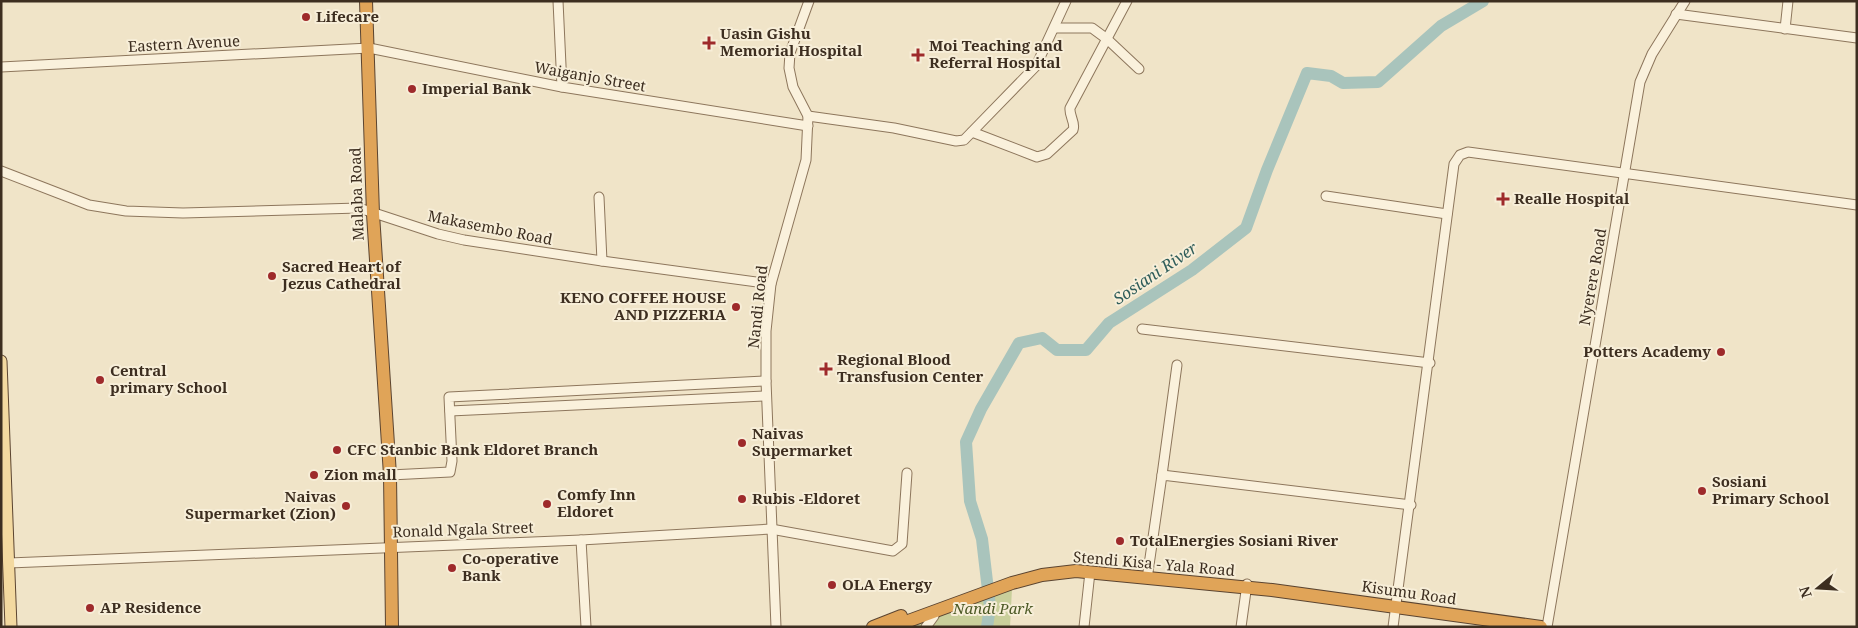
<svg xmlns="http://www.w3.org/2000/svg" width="1858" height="628" font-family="'Noto Serif',serif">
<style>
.green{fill:#c9cf9b}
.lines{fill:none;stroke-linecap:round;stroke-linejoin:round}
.river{stroke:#a9c4bc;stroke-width:12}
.minor-casing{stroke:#8d765c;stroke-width:11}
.major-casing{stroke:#5b4430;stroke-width:13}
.highway-casing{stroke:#5b4430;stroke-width:14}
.minor{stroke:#faf1dc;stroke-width:9}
.major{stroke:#f3d9a0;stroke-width:11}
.highway{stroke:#e0a458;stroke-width:12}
.poi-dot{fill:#9e2a2b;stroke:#f7eed8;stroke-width:2}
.labels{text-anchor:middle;stroke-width:4;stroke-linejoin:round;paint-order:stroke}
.poi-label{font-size:15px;font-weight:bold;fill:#3d2e20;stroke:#f7eed8;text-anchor:start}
.street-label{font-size:15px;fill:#3d2e20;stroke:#f7eed8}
.park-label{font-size:15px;font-style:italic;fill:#4d5a26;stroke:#f7eed8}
.water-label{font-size:16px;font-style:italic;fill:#2f5d5a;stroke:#f7eed8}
</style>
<rect width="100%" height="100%" fill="#f0e4c8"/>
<path class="green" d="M1012,589L1010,627H894Z"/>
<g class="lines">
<path class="river" d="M987,627L990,607L982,539L970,501L966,442L981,409L1019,343L1042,338L1057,350H1086L1109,323L1192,270L1246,228L1267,170L1307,73L1331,76L1343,83L1378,82L1441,26L1483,1"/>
<defs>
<g id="minor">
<path d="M558,1L562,87"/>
<path d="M1676,14L1857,38"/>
<path d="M1055,28H1092L1107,39L1139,69"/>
<path d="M1785,29L1788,1"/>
<path d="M1,67L369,48L562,87L808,126"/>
<path d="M808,116L894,128L956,141L964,140L1036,66L1066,1"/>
<path d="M972,132L1037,157L1047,154L1073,130C1076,123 1069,116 1070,108L1127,1"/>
<path d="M1,171L89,205L126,211L183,213L359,208L438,234L464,240L602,261L771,284"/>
<path d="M1326,196L1447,214"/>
<path d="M599,197L602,261"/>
<path d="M1142,329L1430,363"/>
<path d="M450,411L766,396"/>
<path d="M390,475L450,472L452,461L449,397L766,381"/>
<path d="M1162,475L1177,365"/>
<path d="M581,540L586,627"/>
<path d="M9,563L581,540L771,529L893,551L902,544L907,473"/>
<path d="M1148,572L1162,475L1411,505"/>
<path d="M776,627L766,381V331L771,284L806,160L808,116L793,87L789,68L790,53L809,1"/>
<path d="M926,627L934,616L933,611"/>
<path d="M1084,627L1090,572"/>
<path d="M1241,627L1247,584"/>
<path d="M1393,627L1454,164L1460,155L1468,152L1857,205"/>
<path d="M1547,627L1640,82L1652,54L1685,1"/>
</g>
<path id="major" d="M1,361L11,627"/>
<g id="highway">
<path d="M366,1L373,214L390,475L392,627"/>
<path d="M873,627L901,616"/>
<path d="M892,627L1012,583L1042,575L1076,571L1272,590L1541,627"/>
</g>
</defs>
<use href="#minor" class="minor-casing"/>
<use href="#major" class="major-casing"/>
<use href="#highway" class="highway-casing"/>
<use href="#minor" class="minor"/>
<use href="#major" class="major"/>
<use href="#highway" class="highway"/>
</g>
<g class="poi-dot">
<circle cx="306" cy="17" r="5"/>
<path d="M706.5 35.5h5v5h5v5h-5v5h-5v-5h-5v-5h5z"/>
<path d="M915.5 47.5h5v5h5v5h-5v5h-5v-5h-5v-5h5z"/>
<circle cx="412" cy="89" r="5"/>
<path d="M1500.5 191.5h5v5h5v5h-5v5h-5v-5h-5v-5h5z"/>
<circle cx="272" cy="276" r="5"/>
<circle cx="736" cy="307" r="5"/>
<circle cx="1721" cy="352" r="5"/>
<path d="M823.5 361.5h5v5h5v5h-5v5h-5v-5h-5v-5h5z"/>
<circle cx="100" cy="380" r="5"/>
<circle cx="742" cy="443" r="5"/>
<circle cx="337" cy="450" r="5"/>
<circle cx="314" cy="475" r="5"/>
<circle cx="1702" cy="491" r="5"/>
<circle cx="742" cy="499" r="5"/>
<circle cx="547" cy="504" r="5"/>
<circle cx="346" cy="506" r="5"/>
<circle cx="1120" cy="541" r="5"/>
<circle cx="452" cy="568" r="5"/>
<circle cx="832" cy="585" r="5"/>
<circle cx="90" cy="608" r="5"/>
</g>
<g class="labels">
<g class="poi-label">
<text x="316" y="22">Lifecare</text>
<text x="720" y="39">Uasin Gishu<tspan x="720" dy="17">Memorial Hospital</tspan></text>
<text x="929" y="51">Moi Teaching and<tspan x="929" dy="17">Referral Hospital</tspan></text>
<text x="422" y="94">Imperial Bank</text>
<text x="1514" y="204">Realle Hospital</text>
<text x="282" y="272">Sacred Heart of<tspan x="282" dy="17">Jezus Cathedral</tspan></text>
<text x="726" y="303" text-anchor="end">KENO COFFEE HOUSE<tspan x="726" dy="17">AND PIZZERIA</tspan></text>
<text x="1711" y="357" text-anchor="end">Potters Academy</text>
<text x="837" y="365">Regional Blood<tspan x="837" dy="17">Transfusion Center</tspan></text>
<text x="110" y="376">Central<tspan x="110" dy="17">primary School</tspan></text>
<text x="752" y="439">Naivas<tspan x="752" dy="17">Supermarket</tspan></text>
<text x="347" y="455">CFC Stanbic Bank Eldoret Branch</text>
<text x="324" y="480">Zion mall</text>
<text x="1712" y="487">Sosiani<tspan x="1712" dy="17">Primary School</tspan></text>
<text x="557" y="500">Comfy Inn<tspan x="557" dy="17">Eldoret</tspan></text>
<text x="336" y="502" text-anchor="end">Naivas<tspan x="336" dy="17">Supermarket (Zion)</tspan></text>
<text x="752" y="504">Rubis -Eldoret</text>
<text x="1130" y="546">TotalEnergies Sosiani River</text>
<text x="462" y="564">Co-operative<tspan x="462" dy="17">Bank</tspan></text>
<text x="842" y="590">OLA Energy</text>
<text x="100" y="613">AP Residence</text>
</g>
<g class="street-label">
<text transform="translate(184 44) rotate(-3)" y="5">Eastern Avenue</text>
<text transform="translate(590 77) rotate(10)" y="5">Waiganjo Street</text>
<text transform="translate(357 194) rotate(-92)" y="5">Malaba Road</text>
<text transform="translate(490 228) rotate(11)" y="5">Makasembo Road</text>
<text transform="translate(1593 277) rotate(-80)" y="5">Nyerere Road</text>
<text transform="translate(758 307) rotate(-84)" y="5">Nandi Road</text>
<text transform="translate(463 530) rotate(-2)" y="5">Ronald Ngala Street</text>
<text transform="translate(1154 564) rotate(5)" y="5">Stendi Kisa - Yala Road</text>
<text transform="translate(1409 593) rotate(8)" y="5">Kisumu Road</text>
</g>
<g class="park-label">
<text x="993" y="614">Nandi Park</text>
</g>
<g class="water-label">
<text transform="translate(1155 273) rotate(-34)" y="6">Sosiani River</text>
</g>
</g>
<rect width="1858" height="628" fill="none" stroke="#3d2e20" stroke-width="5"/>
<g transform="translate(1818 588) rotate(252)" stroke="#f7eed8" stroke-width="4" paint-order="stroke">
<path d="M0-4L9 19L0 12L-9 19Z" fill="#3d2e20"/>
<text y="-8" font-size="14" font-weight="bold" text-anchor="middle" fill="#3d2e20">N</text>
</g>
</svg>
